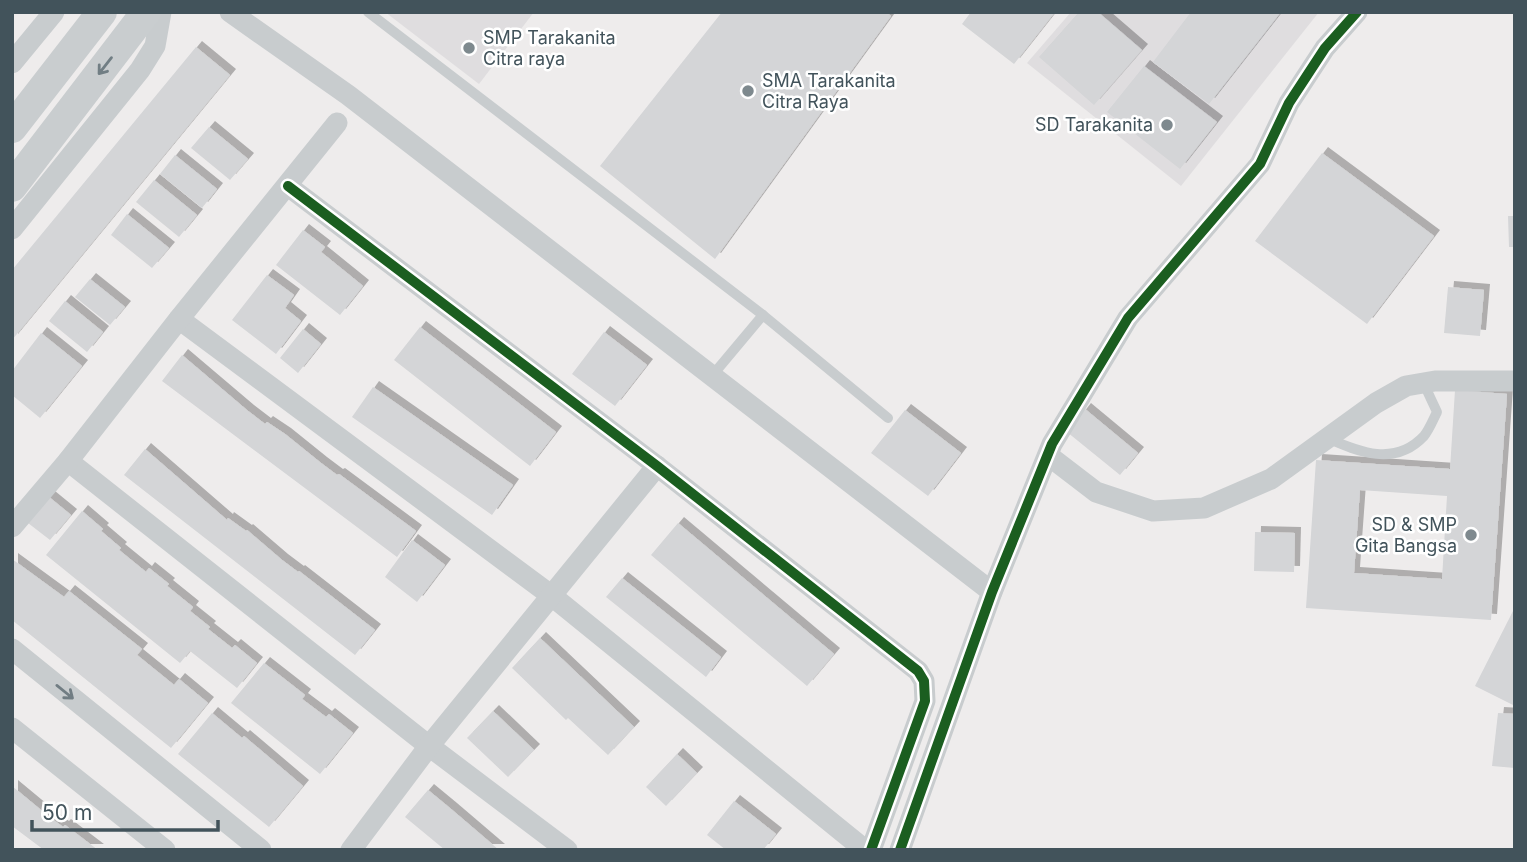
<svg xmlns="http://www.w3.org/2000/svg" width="1527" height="862" font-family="Inter,sans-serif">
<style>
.education{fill:#dfdddf}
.building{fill:#d4d5d7;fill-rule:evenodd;filter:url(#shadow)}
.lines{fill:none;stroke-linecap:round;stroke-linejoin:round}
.lane{stroke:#c8ccce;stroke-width:10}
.street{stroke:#c8ccce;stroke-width:21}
.secondary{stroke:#c9cdcf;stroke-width:30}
.cycleway-casing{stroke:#fff;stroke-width:15}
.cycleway{stroke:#1b5e20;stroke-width:10}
.oneway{stroke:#717e84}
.oneway2{stroke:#717d83}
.poi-dot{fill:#7e898e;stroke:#fff;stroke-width:2.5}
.labels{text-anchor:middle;stroke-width:5;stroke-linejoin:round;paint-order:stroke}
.poi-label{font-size:18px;fill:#42535b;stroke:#fff;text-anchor:start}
</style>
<defs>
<filter id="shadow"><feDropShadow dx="6" dy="-6" stdDeviation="0" flood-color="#0004"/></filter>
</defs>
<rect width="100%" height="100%" fill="#eeecec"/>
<g class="education">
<path d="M385,12H534L479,84Z"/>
<path d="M1071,12H1319L1181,186L1027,63Z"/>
</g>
<g class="building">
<path d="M722,12H886L891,16L715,259L600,166Z"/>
<path d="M971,12H1055L1014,64L962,24Z"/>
<path d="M1079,12H1098L1142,50L1094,105L1039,57Z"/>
<path d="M1191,12H1281L1209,104L1153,62Z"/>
<path d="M196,47L230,75L12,340V270Z"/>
<path d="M1144,66L1217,122L1180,169L1107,112Z"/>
<path d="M209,127L248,159L230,180L191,148Z"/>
<path d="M1322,153L1434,236L1367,324L1255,241Z"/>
<path d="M175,155L217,189L202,208L160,174Z"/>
<path d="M154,180L197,215L179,237L136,202Z"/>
<path d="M127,214L169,248L152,268L111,235Z"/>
<path d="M1508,216H1515V247H1509Z"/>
<path d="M303,230L325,247L321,252L363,286L340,315L276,265Z"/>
<path d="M267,275L294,295L285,308L301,321L276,354L232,320Z"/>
<path d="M90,279L125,307L110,325L75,297Z"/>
<path d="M1448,287L1484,290L1480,336L1444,333Z"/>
<path d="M65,301L103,332L87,352L49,321Z"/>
<path d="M420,327L556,432L530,466L394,360Z"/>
<path d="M303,329L321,344L298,373L280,358Z"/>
<path d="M604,332L647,365L615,406L572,374Z"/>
<path d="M41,333L82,366L40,418L12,395V371Z"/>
<path d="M182,355L248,411L265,424L267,422L285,434L321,463L337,475L339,474L416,531L397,557L162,381Z"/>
<path d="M373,387L513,485L492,515L352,417Z"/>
<path d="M1455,390L1507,394L1491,620L1306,608L1316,460L1450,469ZM1360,490L1447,496L1442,579L1354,573Z"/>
<path d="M1085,409L1138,453L1120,475L1067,432Z"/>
<path d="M905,410L961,453L928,496L871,453Z"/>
<path d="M145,449L227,520L228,518L246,531L247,530L282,560L298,572L299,571L375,630L355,655L124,475Z"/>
<path d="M49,497L71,515L50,540L28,523Z"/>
<path d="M82,511L103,529L101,531L121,548L119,550L146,572L149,568L169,584L167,586L193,607L190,611L210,627L208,629L232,648L235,645L257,663L237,688L190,651L180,663L46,555Z"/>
<path d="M678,523L834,654L807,686L651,555Z"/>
<path d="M1255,532L1295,533L1294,572L1254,571Z"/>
<path d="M412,540L445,565L417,602L385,577Z"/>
<path d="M12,559L64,597L69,591L142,649L137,655L174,685L179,679L208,703L171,748L12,620Z"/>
<path d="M622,578L721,657L706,677L606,597Z"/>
<path d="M1515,607V706L1475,686Z"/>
<path d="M540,638L634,727L608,755L568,718L566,720L512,668Z"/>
<path d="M264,663L305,695L302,699L326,717L329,714L353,733L320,774L231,703Z"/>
<path d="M493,711L534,750L508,777L467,738Z"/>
<path d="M212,713L242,738L244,736L303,786L269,827L178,754Z"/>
<path d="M1498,713L1515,714V768L1492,766Z"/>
<path d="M677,754L697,773L666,806L646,787Z"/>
<path d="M12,786L47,815L63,827L65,825L98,850H44L12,826Z"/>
<path d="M428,790L451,809L499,850H445L405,817Z"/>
<path d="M734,801L776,834L763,850H726L707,835Z"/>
</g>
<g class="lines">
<g class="lane">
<path d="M368,12L763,315L888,418"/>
<path d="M711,377L763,315"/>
<path d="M1327,438C1359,452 1395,467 1424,436C1429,430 1433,420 1437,412L1423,382"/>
</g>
<g class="street">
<path d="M230,12L348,95L992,592"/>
<path d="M12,63L54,12"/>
<path d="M288,186L657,466L918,671L924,681L925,701L871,850"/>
<path d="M12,229L140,70L155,46L161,12"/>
<path d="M179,319L552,596L865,850"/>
<path d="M1049,456L1096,492L1153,511L1204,508L1271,479L1376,403L1406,386L1435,381H1515"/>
<path d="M68,461L429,746L567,850"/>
<path d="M12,527L68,461L179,319L337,123"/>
<path d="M12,649L261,850"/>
<path d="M12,728L165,850"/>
<path d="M351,850L429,746L657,466"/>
<path d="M900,850L992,592L1052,444L1128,318L1260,164L1289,103L1325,48L1357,12"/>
</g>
<g class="secondary">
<path d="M12,128L102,12"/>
<path d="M12,187L146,12"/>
</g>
<defs>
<g id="cycleway">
<path d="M288,186L657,466L918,671L924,681L925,701L871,850"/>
<path d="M900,850L992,592L1052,444L1128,318L1260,164L1289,103L1325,48L1357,12"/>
</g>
</defs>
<use href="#cycleway" class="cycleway-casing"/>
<use href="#cycleway" class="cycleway"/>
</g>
<defs><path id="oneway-shaft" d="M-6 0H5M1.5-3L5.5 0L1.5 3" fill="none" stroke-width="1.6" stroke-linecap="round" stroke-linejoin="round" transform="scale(1.75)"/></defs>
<use class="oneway" href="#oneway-shaft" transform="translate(105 66) rotate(128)"/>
<use class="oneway2" href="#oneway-shaft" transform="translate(65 692) rotate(39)"/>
<g class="poi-dot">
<circle cx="469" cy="48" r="7"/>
<circle cx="748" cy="91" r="7"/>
<circle cx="1167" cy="125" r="7"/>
<circle cx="1471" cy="535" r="7"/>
</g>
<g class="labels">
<g class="poi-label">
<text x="483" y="44">SMP Tarakanita<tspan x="483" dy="21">Citra raya</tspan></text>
<text x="762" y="87">SMA Tarakanita<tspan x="762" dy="21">Citra Raya</tspan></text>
<text x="1153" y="131" text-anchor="end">SD Tarakanita</text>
<text x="1457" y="531" text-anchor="end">SD &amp; SMP<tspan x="1457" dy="21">Gita Bangsa</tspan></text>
</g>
</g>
<rect width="1527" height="862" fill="none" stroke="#42535b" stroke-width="28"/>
<path d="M32 820v10h186v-10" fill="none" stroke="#42535b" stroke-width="3.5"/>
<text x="42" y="820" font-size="21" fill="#42535b" stroke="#ffffff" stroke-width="5" paint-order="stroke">50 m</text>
</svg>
